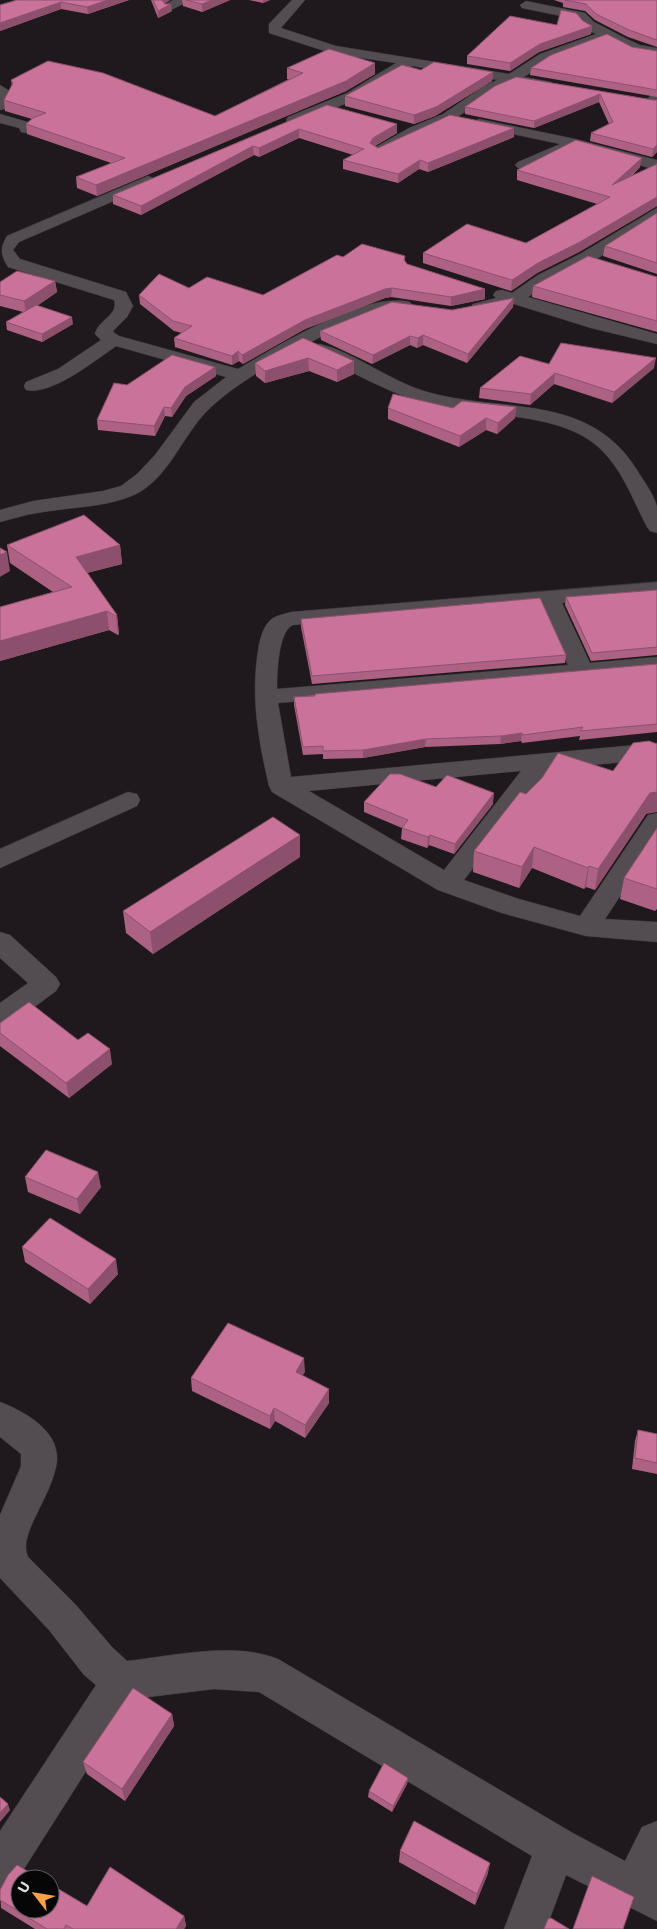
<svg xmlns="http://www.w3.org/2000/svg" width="657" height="1929" font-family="Commissioner,sans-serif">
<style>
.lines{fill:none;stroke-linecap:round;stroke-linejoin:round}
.minor-casing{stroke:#383437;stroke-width:1}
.minor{fill:#534d52;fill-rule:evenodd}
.wall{fill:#ad6284}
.shaded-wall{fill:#8d506c}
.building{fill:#c9729a;stroke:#8d506c}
</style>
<rect width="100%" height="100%" fill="#1f191d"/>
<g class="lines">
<defs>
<g id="minor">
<path d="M173,0H191L173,9H165L163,6Z"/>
<path d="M292,0H305L281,28L336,46L509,74L540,54L596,34L584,28L576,19L522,8L520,5L526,1L585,13L594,22L627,39L640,45L657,48V56L632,52L606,39L550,60L524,77L551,82L553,85L551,88L546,89L513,83L494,92L453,120L419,134L379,155L372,151L374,148L409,128L443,114L484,86L497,80L412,66L357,99L298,123H288L286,120L288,117L347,93L396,63L334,54L269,33V24Z"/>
<path d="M0,85L13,93L5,109L0,110Z"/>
<path d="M657,93V110L652,109L645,102L652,94Z"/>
<path d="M0,114L31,123L33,129L26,133L21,132L19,128L0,123Z"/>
<path d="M479,119L575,139L657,160V170L576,148L528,168H518L515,165L518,162L560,144L474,126L472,123Z"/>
<path d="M148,176L153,178L156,181L153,184L19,242L13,250L20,259L126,292L133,306L127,317L114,330L113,332L119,336L238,369C278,346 365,291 410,302L413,306L410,310C401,312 392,310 384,312C336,324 244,375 209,409C182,435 169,479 134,495C104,508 69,507 37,513C24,515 12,519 0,522V510L33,501L103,491L121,486L137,474L155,455L194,402L226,377L116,346C96,360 51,396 26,390L24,386L26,382L58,369L101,340L95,334C98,320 119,315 114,300L8,267C0,254 0,248 7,236Z"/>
<path d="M657,208V220L592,262L550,283L528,297L657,334V344L591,328L514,304L479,313L473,312L470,308L473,304L496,298L493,295L496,291L502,290L512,293L538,275L580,254Z"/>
<path d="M320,344C354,352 388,380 424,391C499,414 588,391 637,470C643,480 654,494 657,507C657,514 657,525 657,533L650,531L647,527C635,504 625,477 608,457C571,411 492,418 440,407C394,397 355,373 314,353L311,349L314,345Z"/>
<path d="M657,582V594L562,603L590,663L657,657V671L278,703L291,777L657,743V759L549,769L464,880L519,899L580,916L648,815L657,813V840L605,919L657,922V942L586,936L502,913L438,890L272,792L269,786C258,738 250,694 259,645C261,636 264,624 273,618C278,615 285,614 291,612ZM540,604L568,665L277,689C277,674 278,631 293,625ZM521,771L444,870L309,791Z"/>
<path d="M128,792L137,794L140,800L137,806L0,868V849Z"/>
<path d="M0,932L10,935L56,977L60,984L56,991L10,1025L0,1028V1003L28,983L0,958Z"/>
<path d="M0,1402C26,1412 64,1433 56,1467C52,1486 40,1506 32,1524C28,1534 23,1546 28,1557L75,1604L112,1647L127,1661C173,1656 234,1641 278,1659L571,1832L625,1861L642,1827L657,1821V1921L566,1875L546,1929H504L532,1856L259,1692L214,1689L132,1699L15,1883L0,1889V1831L96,1685L84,1675L49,1630L0,1578V1515L21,1466V1454L0,1437Z"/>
</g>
</defs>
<use href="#minor" class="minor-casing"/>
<use href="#minor" class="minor"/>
</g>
<g class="wall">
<path d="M17,0H129L88,14L61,9L0,31V5Z"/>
<path d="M151,0H170L164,4L172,11L158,18Z"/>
<path d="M182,0H230L202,12L183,6Z"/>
<path d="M249,0H270L263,3Z"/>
<path d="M554,0H657V47L628,37L595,20L585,11L563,7V3Z"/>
<path d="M583,21L592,26L591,34L539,52L510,71L467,64V56L557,25Z"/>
<path d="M632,47L657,51V97L530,75L531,68Z"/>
<path d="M287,68L375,74L346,91L97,196L77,188L76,177L111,163L27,134L26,124L32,119L5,111L4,100L12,86L11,80L215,116L289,79H287Z"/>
<path d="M421,70L493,72L492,81L435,116L414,124L345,106V96Z"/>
<path d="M516,77L653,100H657V152L652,157L590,141L591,133L609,124L599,102L534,128L465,114V107Z"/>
<path d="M327,105L397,124V133L375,146L378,148L514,137L428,172L419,169L398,183L343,169V160L353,155L299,138L259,157L254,155L141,215L113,204V195Z"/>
<path d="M657,164V206L579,252L537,273L511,291L423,263V253L526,243L597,204L517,180V170L640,167L631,177Z"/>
<path d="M657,213V274L603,256L605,246Z"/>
<path d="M405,256V261L407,264L485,289V299L451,306L391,297L385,298L305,329L243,364L239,361L232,365L175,347L174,338L182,333L174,331L140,304L139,295L189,288L263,295L343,257Z"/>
<path d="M657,277V332L532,297L533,286Z"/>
<path d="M55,281L57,292L37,306L73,324L42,342L7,330L6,322L23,312L0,306V282Z"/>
<path d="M513,307L467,363L423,345L417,348L410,345L372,364L321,340L320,331L452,310Z"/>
<path d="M303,338L354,361V374L337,382L309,371L265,383L256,376L255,363Z"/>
<path d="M549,364L654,368L612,403L554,384L530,405L479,398L480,388Z"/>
<path d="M215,367L216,376L186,396L172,417L165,416L155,436L98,430L97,420L127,385Z"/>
<path d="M516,407L515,418L497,434L486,430L459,447L388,419V408Z"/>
<path d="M7,545H120L122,564L87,573L117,615L119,634L118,635L109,630L0,661V607L53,592L10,563Z"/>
<path d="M657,590V655L591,661L565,605L566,597Z"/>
<path d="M301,619L566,655L565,663L312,684L301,627Z"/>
<path d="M657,664V732L579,740L580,736L522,743L521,741L500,744L425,747L363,758L323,759V754L303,755L294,705V697Z"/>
<path d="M613,771L646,814L595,890L586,887L584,889L532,868L519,888L473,872L474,851L526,794Z"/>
<path d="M436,787L493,804L454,854L429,845L427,848L401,839L402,828L364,812V802Z"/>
<path d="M657,828V909L655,911L620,899L624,878Z"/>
<path d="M300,857L153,954L126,933L123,911Z"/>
<path d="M0,1023L78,1040L112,1064L69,1098L0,1046Z"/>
<path d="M25,1177L101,1187L80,1214L28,1192Z"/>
<path d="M22,1247L118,1274L90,1304L25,1262Z"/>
<path d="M305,1372L302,1375L329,1403L305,1438L275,1421L270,1429L192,1391L191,1378Z"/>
<path d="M638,1430L657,1434V1474L632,1469L635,1441Z"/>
<path d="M172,1714L174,1726L125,1801L87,1774L83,1762Z"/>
<path d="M408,1778L407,1784L392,1812L368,1797L369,1791Z"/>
<path d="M400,1851L488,1873L475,1905L399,1862Z"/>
<path d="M0,1890L87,1906L184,1916L186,1926L184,1929H35L1,1908Z"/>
</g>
<g class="shaded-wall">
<path d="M108,0H129L88,14L87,7Z"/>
<path d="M161,0H170L161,6Z"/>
<path d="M212,0H230L202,12V4Z"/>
<path d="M263,0H270L263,3Z"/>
<path d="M61,2V9L0,31V23Z"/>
<path d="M171,4L172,11L158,18V11Z"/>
<path d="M592,26L591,34L539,52L510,71V63L540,44Z"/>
<path d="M375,63V74L346,91L97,196L96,185Z"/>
<path d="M493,72L492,81L435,116L414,124V115Z"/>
<path d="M600,94L599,102L534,128V121Z"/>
<path d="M397,124V133L372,147L370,143L373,138Z"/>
<path d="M514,128V137L428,172V163Z"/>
<path d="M299,129V138L259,157V148Z"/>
<path d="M657,145V152L652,157L653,149Z"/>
<path d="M253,146L254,155L141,215V206Z"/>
<path d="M642,158L640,167L611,195L612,185Z"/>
<path d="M420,160L419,169L398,183V174Z"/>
<path d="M657,197V206L579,252L537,273L511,291L512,280L538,263Z"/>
<path d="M55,281L57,292L26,313L24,301Z"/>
<path d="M392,288L391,297L385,298L305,329L243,364L242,355L305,320L385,289Z"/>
<path d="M485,289V299L451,306V297Z"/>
<path d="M514,298L513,307L467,363L468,354Z"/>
<path d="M72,317L73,324L42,342V334Z"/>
<path d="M423,335V345L417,348L418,338Z"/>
<path d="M410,336V345L372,364L373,355Z"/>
<path d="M238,351L239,361L232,365V356Z"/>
<path d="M308,358L309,371L265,383V371Z"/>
<path d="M656,358L654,368L612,403L614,392Z"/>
<path d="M354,361V374L337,382V370Z"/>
<path d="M215,367L216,376L186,396L172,417L171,408L185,387Z"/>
<path d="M555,373L554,384L530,405L531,394Z"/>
<path d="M164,407L165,416L155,436L154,426Z"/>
<path d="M516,407L515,418L497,434L498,423Z"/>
<path d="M486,418V430L459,447L460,436Z"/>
<path d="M120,545L122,564L78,575L76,557Z"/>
<path d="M7,552L10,571L0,577V555Z"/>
<path d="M107,611L109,630L0,661V641Z"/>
<path d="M117,615L119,634L118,635L116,616Z"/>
<path d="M522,733L521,741L500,744L501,736Z"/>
<path d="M426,739L425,747L363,758V750Z"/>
<path d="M657,792V812L646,814L595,890L598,869L650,793Z"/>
<path d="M494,793L493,804L454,854L455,844Z"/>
<path d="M300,835V857L153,954L150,932Z"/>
<path d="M430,835L429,845L427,848L428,837Z"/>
<path d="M534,847L532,868L519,888L522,867Z"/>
<path d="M589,866L586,887L584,889L588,868Z"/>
<path d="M110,1049L112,1064L69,1098L66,1083Z"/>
<path d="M98,1172L101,1187L80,1214L77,1199Z"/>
<path d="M116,1259L118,1274L90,1304L88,1289Z"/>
<path d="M304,1358L305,1372L296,1385V1372Z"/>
<path d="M329,1389V1403L305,1438V1425Z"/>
<path d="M274,1408L275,1421L270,1429V1416Z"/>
<path d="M172,1714L174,1726L125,1801L122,1789Z"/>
<path d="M408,1778L407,1784L392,1812L393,1806Z"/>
<path d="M8,1804L10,1810L0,1822V1813Z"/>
<path d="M490,1863L488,1873L475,1905L477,1894Z"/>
<path d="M184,1916L186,1926L184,1929H176Z"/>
</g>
<g class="building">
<path d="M17,0H108L87,7L61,2L0,23V5Z"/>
<path d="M153,0H162L165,4H171L158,11Z"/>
<path d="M186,0H212L202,4Z"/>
<path d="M565,0H657V40L629,30L596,14L586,4Z"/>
<path d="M561,10L576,13L583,21L592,26L540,44L510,63L467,56L510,16L557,25Z"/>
<path d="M607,34L632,47L657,51V90L531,68L551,55Z"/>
<path d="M329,49L375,63L346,81L96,185L76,177L125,158L26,124L33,118L46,113L4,100L13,83L11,80L48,61L103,73L215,116L303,73L287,68Z"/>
<path d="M434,62L493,72L436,107L414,115L345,96L402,65L421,70Z"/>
<path d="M516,77L653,100H657V145L653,149L591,133L613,122L600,94L534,121L465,107L495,86Z"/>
<path d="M327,105L397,124L373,138L370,143L378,148L450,115L514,128L428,163L420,160L398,174L343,160L364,149L299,129L259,148L253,146L141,206L113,195Z"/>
<path d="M576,140L642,158L612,185L657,164V197L580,242L538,263L512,280L423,253L467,224L526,243L610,197L517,170Z"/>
<path d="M657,213V263L605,246Z"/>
<path d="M362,244L405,256L404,260L407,264L485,289L451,297L392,288L385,289L305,320L242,355L238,351L232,356L174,338L192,326L173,321L139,295L159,274L189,288L207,277L263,295L337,255L343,257Z"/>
<path d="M588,256L657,277V321L533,286Z"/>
<path d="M17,271L55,281L24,301L0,295V282Z"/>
<path d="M514,298L468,354L423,335L418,338L410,336L373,355L320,331L392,302L452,310Z"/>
<path d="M36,305L72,317L42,334L6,322Z"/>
<path d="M303,338L354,361L337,370L308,358L265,371L255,363Z"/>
<path d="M561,343L656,358L614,392L555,373L531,394L480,388L520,356L549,364Z"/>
<path d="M172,355L215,367L185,387L171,408L164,407L154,426L97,420L114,383L127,385Z"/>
<path d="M393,394L453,408L462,401L516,407L498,423L486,418L460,436L388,408Z"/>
<path d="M84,515L120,545L76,557L117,615L116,616L107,611L0,641V607L72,587L7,545Z"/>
<path d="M0,548L7,552L0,555Z"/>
<path d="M657,590V647L592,653L566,597Z"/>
<path d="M540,598L566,655L312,676L301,619Z"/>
<path d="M657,664V724L580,731L583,727L523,735L522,733L501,736L426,739L363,750L323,751V746L303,747L294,697L315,696V694Z"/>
<path d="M649,741L657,744V792L650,793L598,869L589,866L588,868L534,847L522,867L474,851L520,792L526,794L542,778L558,753L613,771L633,743Z"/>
<path d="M390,774H400L436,787L447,775L494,793L455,844L430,835L428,837L402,828L408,820L364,802Z"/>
<path d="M273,817L300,835L150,932L123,911Z"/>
<path d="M657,828V889L624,878Z"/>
<path d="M29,1002L78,1040L88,1033L110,1049L66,1083L0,1033V1023Z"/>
<path d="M46,1150L98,1172L77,1199L25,1177Z"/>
<path d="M50,1218L116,1259L88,1289L22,1247Z"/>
<path d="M228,1323L304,1358L296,1372L329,1389L305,1425L274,1408L270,1416L191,1378Z"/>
<path d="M638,1430L657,1434V1463L635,1458Z"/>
<path d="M133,1688L172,1714L122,1789L83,1762Z"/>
<path d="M384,1763L408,1778L393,1806L369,1791Z"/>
<path d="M0,1797L8,1804L0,1813Z"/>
<path d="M414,1821L490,1863L477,1894L400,1851Z"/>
<path d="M17,1865L41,1879H20V1909H50V1884L87,1906L110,1867L184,1916L176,1929H73L66,1925L64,1929H47L0,1900V1890L8,1875Z"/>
<path d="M592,1876L634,1897L623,1929H573Z"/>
<path d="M551,1918L569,1929H544L548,1919Z"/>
</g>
<g transform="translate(35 1894) rotate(301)"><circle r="24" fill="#070607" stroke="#5d5b5d"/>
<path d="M0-4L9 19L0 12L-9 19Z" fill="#f7a248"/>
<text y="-8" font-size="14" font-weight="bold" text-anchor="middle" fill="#dfdbde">U</text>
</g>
</svg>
